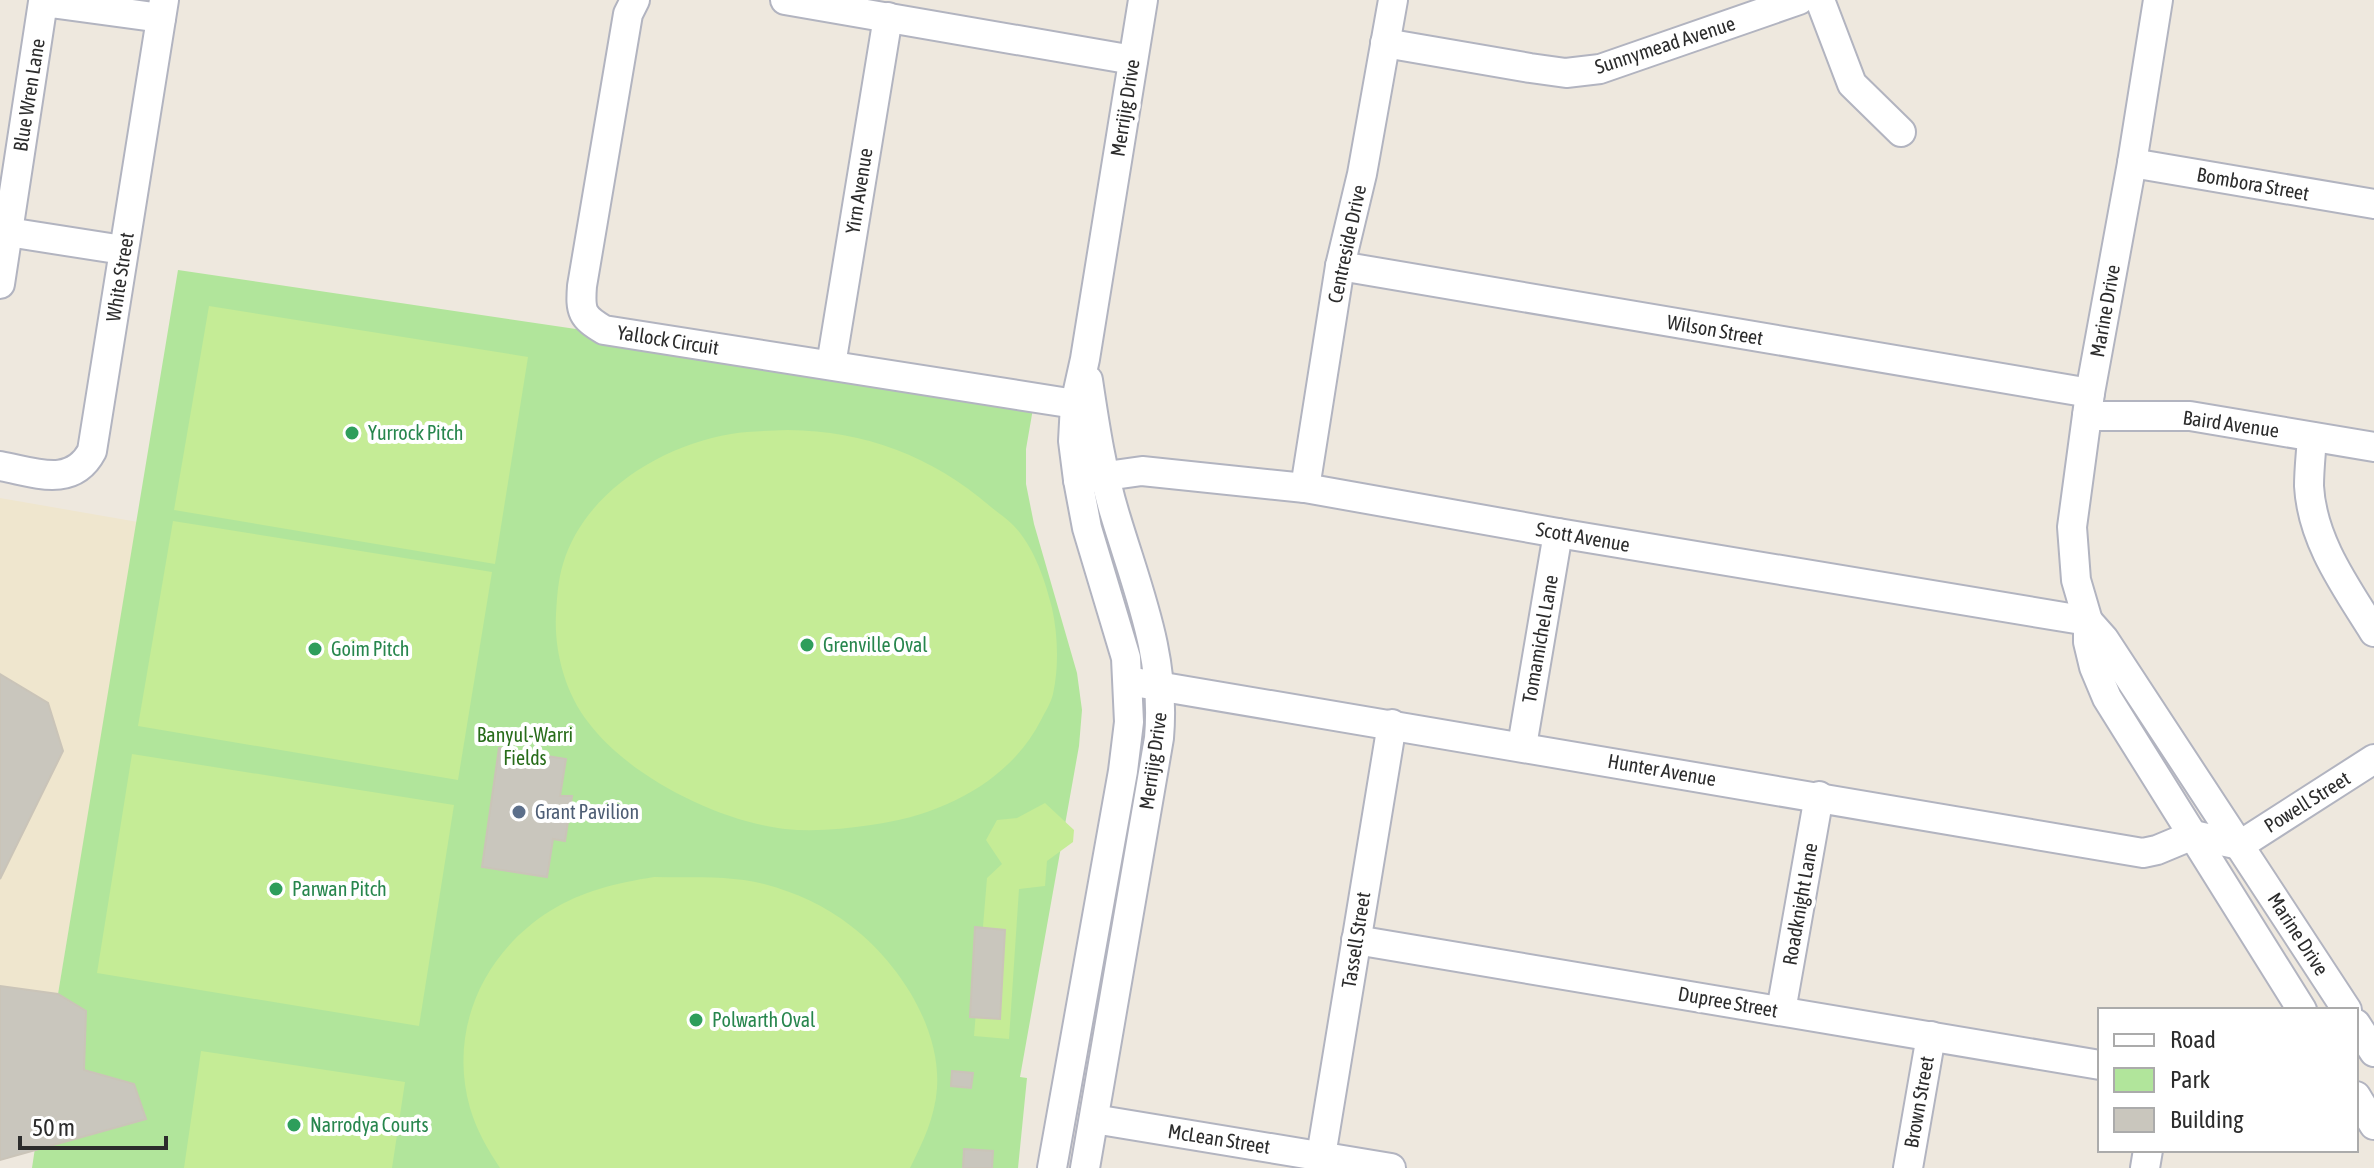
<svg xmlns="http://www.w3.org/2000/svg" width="2374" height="1168" font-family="'Asap Condensed',sans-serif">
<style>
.education{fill:#efe6ce}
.green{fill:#b1e59b}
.pitch{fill:#c5ec96}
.building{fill:#c9c6bd;stroke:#cac4b8;stroke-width:2}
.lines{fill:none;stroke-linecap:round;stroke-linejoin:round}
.minor-casing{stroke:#b2b4c0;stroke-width:32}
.minor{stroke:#fff;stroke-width:28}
.leisure-dot{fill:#2e9e5b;stroke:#fff;stroke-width:3}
.service-dot{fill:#5c6f8a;stroke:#fff;stroke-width:3}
.labels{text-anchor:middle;stroke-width:8;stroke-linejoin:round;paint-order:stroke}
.street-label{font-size:20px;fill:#2c2c2c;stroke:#fff}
.leisure-label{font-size:20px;fill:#27864d;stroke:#fff;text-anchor:start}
.park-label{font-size:20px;fill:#286c1a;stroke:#fff}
.service-label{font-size:20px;fill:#4e5e75;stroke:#fff;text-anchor:start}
</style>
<rect width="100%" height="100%" fill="#eee8de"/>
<path class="education" d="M0,498L138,522L58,994L0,986Z"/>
<path class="green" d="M178,270L1035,397L1026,449V484L1034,524L1077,673L1082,710L1079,746L1020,1077L1027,1078L1018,1168H32L58,994Z"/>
<g class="pitch">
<path d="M209,306L528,357L495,564L174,510Z"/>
<path d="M788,430C865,431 932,456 991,507C998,513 1006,518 1013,525C1034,546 1045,580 1052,608C1058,635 1059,667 1053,694C1051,703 1045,712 1041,720C1009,783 939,816 871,825C843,829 814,832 785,829C718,821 629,777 588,722C565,692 554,651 556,614C557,598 558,580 563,564C584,493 660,446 731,434C749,431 769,431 788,430Z"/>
<path d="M173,521L492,572L458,780L138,726Z"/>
<path d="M132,754L454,805L419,1026L97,973Z"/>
<path d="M1045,803L1074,830L1073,842L1047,861L1045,886L1019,889L1009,1039L974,1036L987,878L1002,864L986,840L997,820L1017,818Z"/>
<path d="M654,877C690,878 729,875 764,884C795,892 826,906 851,926C898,962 941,1027 937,1088C935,1117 923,1142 910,1168H500C488,1150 476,1129 470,1108C448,1030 483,953 550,911C582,891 617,883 654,877Z"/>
<path d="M201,1051L405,1082L392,1168H184Z"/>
</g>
<g class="building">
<path d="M0,674L48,703L63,751L0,879Z"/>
<path d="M499,748L566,759L560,796H572L565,841L553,839L547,877L482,867Z"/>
<path d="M975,927L1005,930L1000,1019L970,1017Z"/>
<path d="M0,986L58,994L86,1011L84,1070L134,1084L146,1119L0,1160Z"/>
<path d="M952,1071L973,1073L971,1088L951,1086Z"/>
<path d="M964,1149L993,1151L992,1168H963Z"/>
</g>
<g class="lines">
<defs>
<g id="minor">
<path d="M635,0L628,14L582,286C580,312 582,317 604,330L1075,404"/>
<path d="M785,0L1133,60"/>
<path d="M1820,0L1852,84L1901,132"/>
<path d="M2158,0L2132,163L2090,393L2072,527L2076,580L2088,621V642L2094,667L2107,698L2302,1010"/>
<path d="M1385,43L1530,68L1566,73L1600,69L1799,0"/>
<path d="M2132,163L2374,204"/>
<path d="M8,232L123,250"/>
<path d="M1340,266L2090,393"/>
<path d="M0,284L43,2L161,18"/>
<path d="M831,365L888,17"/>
<path d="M2087,416H2190L2374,447"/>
<path d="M2312,437C2311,453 2309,470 2309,486C2312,541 2346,587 2374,632"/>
<path d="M0,466C34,472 72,489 92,451L164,0"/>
<path d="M1078,480L1142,471L1305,488L1558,533L2088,621"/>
<path d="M1305,488L1340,266L1362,174L1393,0"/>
<path d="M2088,621L2104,639L2347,1010"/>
<path d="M1128,681L2143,853L2157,850L2193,835L2240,845L2374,759"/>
<path d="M1522,746L1558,533"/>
<path d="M1356,940L2100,1065"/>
<path d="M1781,1011L1819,796"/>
<path d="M2356,1024L2374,1052"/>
<path d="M2356,1096L2374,1125"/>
<path d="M1094,1119L1391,1168"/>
<path d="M1321,1156L1392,724"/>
<path d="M1052,1168L1123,771L1129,722L1126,658L1087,528L1078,480L1073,441L1075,404L1085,359L1143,0"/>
<path d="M1085,1168L1159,738C1166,657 1139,594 1116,518C1102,473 1095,427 1088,380"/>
<path d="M1908,1168L1931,1036"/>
<path d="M2145,1168L2148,1150"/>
</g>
</defs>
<use href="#minor" class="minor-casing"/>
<use href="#minor" class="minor"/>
</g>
<g class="leisure-dot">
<circle cx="352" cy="433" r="8"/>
<circle cx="807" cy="645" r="8"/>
<circle cx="315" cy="649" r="8"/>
<circle cx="276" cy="889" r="8"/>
<circle cx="696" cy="1020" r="8"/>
<circle cx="294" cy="1125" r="8"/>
</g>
<circle class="service-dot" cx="519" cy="812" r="8"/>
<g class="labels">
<g class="street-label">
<text transform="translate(1665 45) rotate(-18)" y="7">Sunnymead Avenue</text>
<text transform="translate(29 95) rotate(-81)" y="7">Blue Wren Lane</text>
<text transform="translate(1125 108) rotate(-81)" y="7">Merrijig Drive</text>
<text transform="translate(2253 184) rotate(10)" y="7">Bombora Street</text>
<text transform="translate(859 191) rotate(-81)" y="7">Yirn Avenue</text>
<text transform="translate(1347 244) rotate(-78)" y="7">Centreside Drive</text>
<text transform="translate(120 277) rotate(-81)" y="7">White Street</text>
<text transform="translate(2105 311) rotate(-80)" y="7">Marine Drive</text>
<text transform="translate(1715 330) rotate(10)" y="7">Wilson Street</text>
<text transform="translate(668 340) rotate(9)" y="7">Yallock Circuit</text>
<text transform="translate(2231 424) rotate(8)" y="7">Baird Avenue</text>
<text transform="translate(1583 537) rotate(10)" y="7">Scott Avenue</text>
<text transform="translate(1540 639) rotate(-80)" y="7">Tomamichel Lane</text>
<text transform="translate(1153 761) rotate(-82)" y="7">Merrijig Drive</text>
<text transform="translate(1662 770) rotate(10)" y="7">Hunter Avenue</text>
<text transform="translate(2307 802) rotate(-32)" y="7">Powell Street</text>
<text transform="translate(1800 904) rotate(-80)" y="7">Roadknight Lane</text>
<text transform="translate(2298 934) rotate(57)" y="7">Marine Drive</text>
<text transform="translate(1356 940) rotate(-81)" y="7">Tassell Street</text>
<text transform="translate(1728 1002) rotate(10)" y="7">Dupree Street</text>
<text transform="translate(1919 1102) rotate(-80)" y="7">Brown Street</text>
<text transform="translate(1219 1139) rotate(9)" y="7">McLean Street</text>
</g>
<g class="leisure-label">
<text x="368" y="440">Yurrock Pitch</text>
<text x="823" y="652">Grenville Oval</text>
<text x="331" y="656">Goim Pitch</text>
<text x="292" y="896">Parwan Pitch</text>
<text x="712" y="1027">Polwarth Oval</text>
<text x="310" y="1132">Narrodya Courts</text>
</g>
<g class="park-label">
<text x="525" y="742">Banyul-Warri<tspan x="525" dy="23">Fields</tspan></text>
</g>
<g class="service-label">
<text x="535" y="819">Grant Pavilion</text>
</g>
</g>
<rect x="2098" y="1008" width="260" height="144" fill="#ffffff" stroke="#ababab" stroke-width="2"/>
<rect x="2114" y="1034" width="40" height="12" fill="#ffffff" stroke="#ababab" stroke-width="2"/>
<text x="2170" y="1048" font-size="24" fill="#2c2c2c">Road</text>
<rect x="2114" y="1068" width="40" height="24" fill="#b1e59b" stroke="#ababab" stroke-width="2"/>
<text x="2170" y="1088" font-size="24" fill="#2c2c2c">Park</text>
<rect x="2114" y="1108" width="40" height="24" fill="#c9c6bd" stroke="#ababab" stroke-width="2"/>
<text x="2170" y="1128" font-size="24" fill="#2c2c2c">Building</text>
<path d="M20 1136v12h146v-12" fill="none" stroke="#2c2c2c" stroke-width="4"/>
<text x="32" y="1136" font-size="24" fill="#2c2c2c" stroke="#ffffff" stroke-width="6" paint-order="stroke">50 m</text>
</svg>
